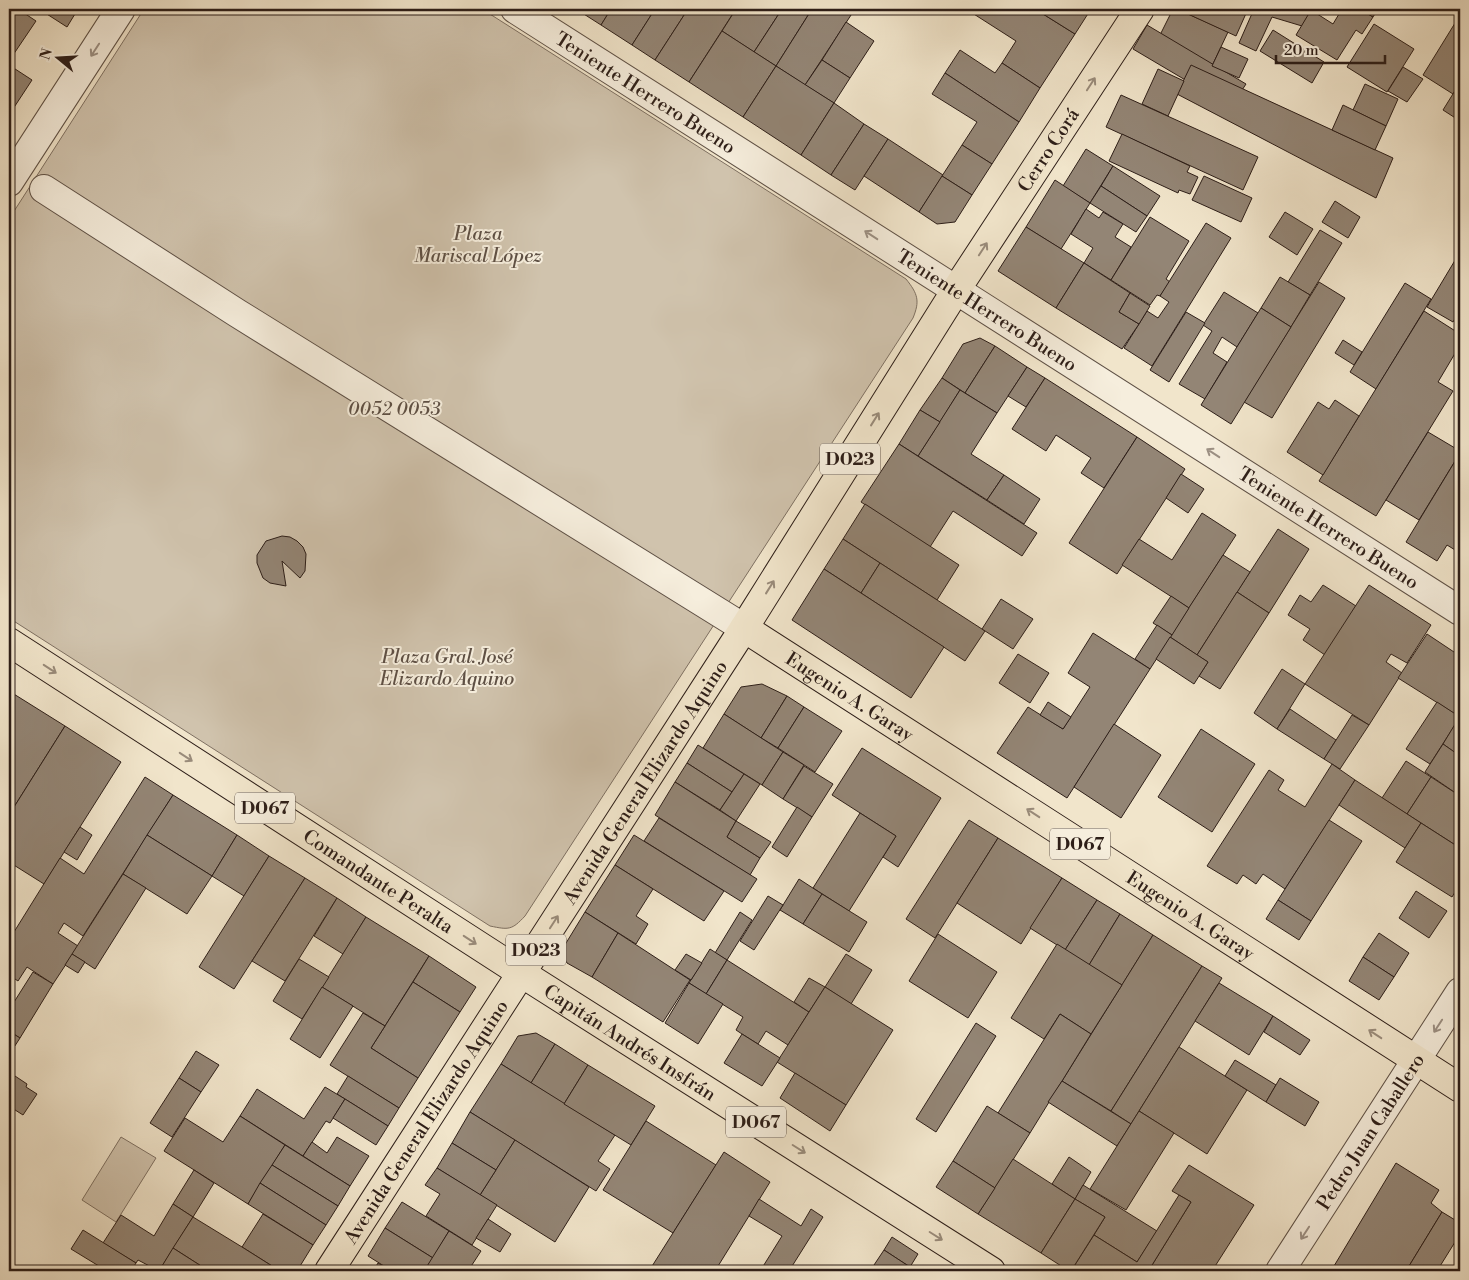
<svg xmlns="http://www.w3.org/2000/svg" width="1469" height="1280" font-family="'Libre Bodoni',serif">
<style>
.green{fill:#d0c3ad;stroke:#7e7062}
.building{fill:#938575;stroke:#2d1e18}
.lines{fill:none;stroke-linecap:round;stroke-linejoin:round}
.street-casing{stroke:#5e5045;stroke-width:30}
.primary-casing{stroke:#2d1e18;stroke-width:30}
.street{stroke:#f6eedd;stroke-width:28}
.primary{stroke:#f1e5cb;stroke-width:28}
.oneway{stroke:#9c9084}
.oneway2{stroke:#998b7a}
.labels{text-anchor:middle;stroke-width:4;stroke-linejoin:round;paint-order:stroke}
.shield{fill:#f6eedd;stroke:#695c53;stroke-width:1}
.shield-label{font-size:18px;font-weight:bold;fill:#2d1e18}
.street-label{font-size:19px;fill:#2d1e18;stroke:#f6eedd}
.park-label{font-size:19px;font-style:italic;fill:#5e5045;stroke:#f6eedd}
</style>
<rect width="100%" height="100%" fill="#f1e5cb"/>
<filter id="stains"><feTurbulence type="fractalNoise" baseFrequency=".004" numOctaves="4"/><feColorMatrix values="0 0 0 0 .2 0 0 0 0 .09 0 0 0 0 .02 0 0 0 .5 -.17"/></filter>
<radialGradient id="worn" r=".72"><stop offset=".6" stop-color="#630" stop-opacity="0"/><stop offset="1" stop-color="#630" stop-opacity=".3"/></radialGradient>
<g class="green">
<path d="M144,9H482L906,279C918,294 920,301 913,318L525,916C512,930 509,930 490,926L9,618V219Z"/>
<path d="M121,1137L156,1158L116,1222L82,1200Z"/>
</g>
<g class="building">
<path d="M9,9H18L36,21L9,61Z"/>
<path d="M39,9H78L67,27Z"/>
<path d="M576,9H611L601,25Z"/>
<path d="M611,9H655L632,45L601,25Z"/>
<path d="M655,9H688L655,60L632,45Z"/>
<path d="M688,9H723L732,15L689,82L655,60Z"/>
<path d="M736,9H782L754,52L722,31Z"/>
<path d="M782,9H812L776,66L754,52Z"/>
<path d="M812,9H855L805,85L776,66Z"/>
<path d="M966,9H1035L1075,34L1040,88L1002,63L1016,41Z"/>
<path d="M1035,9H1091L1075,34Z"/>
<path d="M1173,9H1177L1228,32L1212,66L1157,41Z"/>
<path d="M1177,9H1248L1236,36Z"/>
<path d="M1254,9H1312L1302,26L1272,17L1256,51L1239,43Z"/>
<path d="M1342,9H1360L1373,17L1362,34L1356,30L1337,60L1296,35L1311,10L1333,24Z"/>
<path d="M1360,9H1378L1373,17Z"/>
<path d="M1460,15V82L1453,94L1423,75Z"/>
<path d="M846,22L874,41L850,78L822,60Z"/>
<path d="M1374,24L1414,49L1387,92L1347,67Z"/>
<path d="M1147,25L1246,84L1231,107L1133,49Z"/>
<path d="M1273,30L1324,62L1312,83L1260,51Z"/>
<path d="M722,31L776,66L743,117L689,82Z"/>
<path d="M1221,47L1248,59L1239,78L1212,66Z"/>
<path d="M960,50L995,73L1002,63L1040,88L1019,122L945,73Z"/>
<path d="M822,60L850,78L834,103L805,85Z"/>
<path d="M9,65L32,80L11,112L9,110Z"/>
<path d="M1191,65L1393,158L1376,198L1177,94Z"/>
<path d="M776,66L834,103L801,155L743,117Z"/>
<path d="M1403,67L1423,79L1407,102L1388,91Z"/>
<path d="M1158,69L1184,81L1168,116L1142,104Z"/>
<path d="M945,73L1019,122L992,164L962,145L977,122L932,94Z"/>
<path d="M1365,84L1398,99L1386,126L1353,110Z"/>
<path d="M1456,89L1460,92V121L1443,110Z"/>
<path d="M1121,95L1258,157L1243,190L1106,127Z"/>
<path d="M834,103L864,124L831,175L801,155Z"/>
<path d="M1343,105L1386,126L1375,150L1332,130Z"/>
<path d="M864,124L888,139L855,190L831,175Z"/>
<path d="M1122,134L1190,166L1187,172L1198,177L1190,194L1179,190L1178,193L1109,161Z"/>
<path d="M888,139L943,175L919,212L864,176Z"/>
<path d="M962,145L992,164L972,195L942,176Z"/>
<path d="M1086,149L1113,166L1090,203L1063,186Z"/>
<path d="M1113,166L1160,196L1147,216L1101,186Z"/>
<path d="M942,176L972,195L955,222L937,224L919,212Z"/>
<path d="M1204,176L1252,198L1241,222L1192,200Z"/>
<path d="M1055,180L1090,203L1061,249L1026,227Z"/>
<path d="M1101,186L1147,216L1136,232L1090,203Z"/>
<path d="M1335,201L1360,217L1348,238L1322,222Z"/>
<path d="M1086,209L1099,218L1103,212L1123,224L1115,237L1131,247L1111,280L1084,263L1093,248L1071,234Z"/>
<path d="M1285,212L1313,229L1297,255L1269,237Z"/>
<path d="M1150,217L1189,241L1166,279L1170,282L1160,296L1157,295L1150,305L1111,280Z"/>
<path d="M1206,223L1231,238L1152,366L1124,348L1147,311L1158,318L1169,302L1160,296Z"/>
<path d="M1026,227L1084,263L1056,308L998,271Z"/>
<path d="M1320,230L1342,243L1310,295L1288,282Z"/>
<path d="M1460,252V310L1453,322L1427,307Z"/>
<path d="M1084,263L1130,293L1119,312L1139,324L1122,349L1056,308Z"/>
<path d="M1280,277L1310,295L1291,327L1261,308Z"/>
<path d="M1319,282L1345,298L1272,418L1244,402Z"/>
<path d="M1405,283L1431,299L1376,389L1350,372Z"/>
<path d="M1224,292L1258,313L1237,347L1222,337L1213,353L1227,362L1205,399L1179,384L1212,331L1203,325Z"/>
<path d="M1130,293L1150,306L1139,324L1119,312Z"/>
<path d="M1261,308L1291,327L1231,424L1201,405Z"/>
<path d="M1424,311L1460,334V345L1438,382L1453,391L1376,516L1319,481Z"/>
<path d="M1186,312L1205,323L1169,382L1150,370Z"/>
<path d="M980,338L995,346L965,393L942,378L963,344Z"/>
<path d="M1343,340L1362,352L1354,365L1335,353Z"/>
<path d="M995,346L1027,367L997,413L965,393Z"/>
<path d="M1027,367L1045,378L1026,407L1008,396Z"/>
<path d="M942,378L960,390L940,422L920,410Z"/>
<path d="M1045,378L1137,437L1104,488L1081,473L1091,458L1056,435L1046,451L1012,429Z"/>
<path d="M960,390L997,413L971,454L1004,475L987,500L918,456Z"/>
<path d="M1335,400L1359,416L1323,475L1287,452L1318,402L1329,409Z"/>
<path d="M920,410L940,422L918,456L899,444Z"/>
<path d="M1428,432L1460,451V453L1419,520L1386,500Z"/>
<path d="M1137,437L1185,469L1117,574L1069,543Z"/>
<path d="M899,444L1037,533L1022,556L953,511L930,547L861,502Z"/>
<path d="M1460,453V553L1447,545L1437,561L1406,542Z"/>
<path d="M1181,474L1204,489L1188,513L1166,498Z"/>
<path d="M1004,475L1040,499L1024,524L987,500Z"/>
<path d="M865,504L959,565L937,600L843,539Z"/>
<path d="M1202,513L1236,535L1189,608L1122,565L1139,539L1172,560Z"/>
<path d="M1278,529L1309,549L1269,613L1237,592Z"/>
<path d="M282,536L290,537L297,541L303,547L306,554L305,571L300,578L282,561L286,586L270,583L263,578L257,563V555L266,541Z"/>
<path d="M843,539L880,563L861,593L824,569Z"/>
<path d="M1223,555L1250,572L1197,655L1170,637Z"/>
<path d="M880,563L985,631L965,661L861,593Z"/>
<path d="M824,569L944,647L911,698L792,620Z"/>
<path d="M1323,585L1356,606L1325,655L1303,640L1310,629L1288,615L1300,595L1311,602Z"/>
<path d="M1369,585L1431,625L1407,663L1391,654L1386,662L1402,673L1369,725L1305,684Z"/>
<path d="M1237,592L1269,613L1220,689L1199,676L1208,662L1197,655Z"/>
<path d="M1171,596L1189,608L1172,635L1153,623Z"/>
<path d="M1001,599L1033,619L1013,649L982,629Z"/>
<path d="M1157,625L1172,635L1150,669L1135,659Z"/>
<path d="M1093,633L1150,669L1067,798L997,753L1028,707L1063,729L1090,687L1068,673Z"/>
<path d="M1427,634L1460,656V717L1398,678Z"/>
<path d="M1170,637L1208,662L1194,684L1156,659Z"/>
<path d="M1018,654L1049,673L1030,703L999,683Z"/>
<path d="M1282,669L1305,684L1277,729L1254,713Z"/>
<path d="M762,684L787,696L761,738L724,714L741,687Z"/>
<path d="M9,691L65,726L9,815Z"/>
<path d="M787,696L804,707L778,748L761,738Z"/>
<path d="M1048,702L1071,717L1063,729L1040,715Z"/>
<path d="M1437,702L1460,717L1430,764L1406,749Z"/>
<path d="M804,707L842,731L815,772L778,748Z"/>
<path d="M1290,709L1336,740L1324,759L1277,729Z"/>
<path d="M724,714L783,752L762,785L703,748Z"/>
<path d="M1352,715L1369,725L1340,769L1324,759Z"/>
<path d="M1460,716V756L1443,744Z"/>
<path d="M1114,724L1161,755L1121,818L1074,787Z"/>
<path d="M65,726L121,762L44,884L9,862V815Z"/>
<path d="M1201,729L1255,764L1212,832L1158,797Z"/>
<path d="M1443,744L1460,756V796L1425,772Z"/>
<path d="M698,745L744,774L732,792L687,763Z"/>
<path d="M862,748L941,798L898,867L883,857L896,836L832,795Z"/>
<path d="M783,752L804,765L783,799L762,785Z"/>
<path d="M1406,761L1431,777L1407,814L1382,798Z"/>
<path d="M687,763L732,792L720,810L675,782Z"/>
<path d="M1332,764L1355,780L1285,889L1263,874L1256,884L1243,875L1237,884L1207,866L1269,770L1284,780L1278,790L1305,807Z"/>
<path d="M804,766L833,784L812,817L783,799Z"/>
<path d="M744,774L760,784L736,821L720,810Z"/>
<path d="M145,777L173,795L83,936L64,923L58,933L78,946L53,984L27,967L18,981L9,975V940L60,858L84,874Z"/>
<path d="M1431,777L1460,796V848L1407,814Z"/>
<path d="M1355,780L1421,823L1405,848L1339,805Z"/>
<path d="M675,782L736,821L727,837L760,858L750,875L655,815Z"/>
<path d="M173,795L237,835L212,876L147,835Z"/>
<path d="M797,807L812,817L787,857L772,847Z"/>
<path d="M860,813L896,836L849,911L813,888Z"/>
<path d="M659,818L757,879L742,902L644,841Z"/>
<path d="M969,820L998,838L935,938L906,919Z"/>
<path d="M1329,820L1362,841L1311,921L1278,900Z"/>
<path d="M736,821L771,842L760,858L727,837Z"/>
<path d="M1421,823L1460,848V884L1452,897L1396,862Z"/>
<path d="M80,827L92,835L77,860L64,852Z"/>
<path d="M147,835L212,876L187,914L123,874Z"/>
<path d="M237,835L269,856L244,896L212,876Z"/>
<path d="M634,835L724,891L704,921L615,865Z"/>
<path d="M998,838L1062,878L1021,944L957,903Z"/>
<path d="M269,856L305,878L234,989L199,967Z"/>
<path d="M615,865L653,889L636,916L648,924L636,944L585,912Z"/>
<path d="M123,874L146,888L95,969L72,954Z"/>
<path d="M305,878L337,898L285,981L252,961Z"/>
<path d="M1062,878L1097,900L1065,950L1030,928Z"/>
<path d="M799,879L822,894L803,924L780,910Z"/>
<path d="M1416,891L1447,911L1429,938L1399,918Z"/>
<path d="M822,894L867,922L849,952L803,924Z"/>
<path d="M768,896L783,905L754,950L740,941Z"/>
<path d="M337,898L366,917L343,954L314,936Z"/>
<path d="M1097,900L1120,914L1089,965L1065,950Z"/>
<path d="M1278,900L1311,921L1299,940L1266,919Z"/>
<path d="M585,912L618,933L592,977L567,963L562,954L563,948Z"/>
<path d="M740,912L752,920L727,960L715,953Z"/>
<path d="M1120,914L1153,935L1122,985L1089,965Z"/>
<path d="M366,917L429,956L385,1026L322,987Z"/>
<path d="M618,933L690,980L663,1022L592,977Z"/>
<path d="M1379,933L1409,953L1394,977L1363,957Z"/>
<path d="M938,934L997,972L968,1018L909,981Z"/>
<path d="M1153,935L1202,966L1111,1111L1062,1081Z"/>
<path d="M1057,944L1122,985L1091,1034L1060,1014L1044,1039L1011,1018Z"/>
<path d="M710,949L727,960L706,994L689,983Z"/>
<path d="M72,954L85,962L78,973L65,965Z"/>
<path d="M686,954L702,963L691,980L675,970Z"/>
<path d="M846,954L872,970L851,1004L825,987Z"/>
<path d="M429,956L476,987L460,1012L413,982Z"/>
<path d="M1363,957L1394,977L1379,1000L1349,981Z"/>
<path d="M299,959L329,977L302,1019L273,1001Z"/>
<path d="M727,960L809,1012L788,1045L766,1031L758,1044L742,1034L736,1030L743,1017L706,994Z"/>
<path d="M1202,966L1222,978L1131,1124L1111,1111Z"/>
<path d="M33,972L53,984L20,1038L9,1031V1010Z"/>
<path d="M809,978L825,987L809,1012L794,1002Z"/>
<path d="M413,982L460,1012L418,1078L371,1048Z"/>
<path d="M689,983L723,1004L698,1044L665,1023Z"/>
<path d="M1219,983L1273,1016L1249,1055L1195,1021Z"/>
<path d="M322,987L353,1006L320,1058L290,1039Z"/>
<path d="M825,987L893,1030L846,1105L777,1062Z"/>
<path d="M363,1013L385,1026L371,1048L418,1078L399,1108L330,1065Z"/>
<path d="M1060,1014L1091,1034L1030,1133L998,1113Z"/>
<path d="M1273,1016L1310,1040L1300,1055L1264,1032Z"/>
<path d="M976,1023L996,1036L936,1132L916,1119Z"/>
<path d="M9,1031L20,1038L9,1055Z"/>
<path d="M536,1033L555,1044L531,1083L501,1064L518,1036Z"/>
<path d="M742,1034L780,1058L762,1086L724,1063Z"/>
<path d="M555,1044L588,1065L564,1104L531,1083Z"/>
<path d="M1179,1047L1247,1090L1207,1154L1139,1111Z"/>
<path d="M196,1051L219,1065L201,1092L179,1078Z"/>
<path d="M1235,1060L1276,1085L1266,1102L1225,1076Z"/>
<path d="M501,1064L615,1135L598,1161L610,1169L596,1191L470,1112Z"/>
<path d="M588,1065L655,1106L631,1145L564,1104Z"/>
<path d="M9,1072L27,1084L26,1087L37,1094L23,1115L12,1108L9,1113Z"/>
<path d="M795,1073L846,1105L830,1131L780,1098Z"/>
<path d="M348,1076L399,1108L388,1126L337,1094Z"/>
<path d="M179,1078L201,1092L172,1137L150,1123Z"/>
<path d="M1280,1078L1319,1102L1305,1126L1266,1102Z"/>
<path d="M1062,1081L1131,1124L1117,1146L1048,1102Z"/>
<path d="M325,1087L345,1099L330,1123L326,1121L303,1156L240,1116L257,1089L304,1119Z"/>
<path d="M345,1099L388,1126L376,1145L333,1118Z"/>
<path d="M987,1106L1030,1133L995,1188L953,1161Z"/>
<path d="M1139,1111L1174,1133L1126,1210L1090,1189Z"/>
<path d="M470,1112L515,1140L496,1170L452,1143Z"/>
<path d="M240,1116L285,1145L248,1204L164,1151L185,1118L223,1142Z"/>
<path d="M646,1121L716,1165L673,1233L603,1190Z"/>
<path d="M337,1137L369,1156L350,1186L303,1156L312,1142L327,1153Z"/>
<path d="M515,1140L589,1187L555,1242L480,1195Z"/>
<path d="M452,1143L496,1170L480,1195L437,1168Z"/>
<path d="M285,1145L350,1186L338,1206L272,1165Z"/>
<path d="M724,1152L770,1182L715,1271H649Z"/>
<path d="M1069,1157L1091,1172L1075,1199L1052,1184Z"/>
<path d="M1013,1159L1075,1199L1041,1253L978,1214Z"/>
<path d="M953,1161L995,1188L978,1214L936,1187Z"/>
<path d="M1396,1163L1439,1190L1431,1203L1442,1212L1406,1271H1331Z"/>
<path d="M272,1165L338,1206L326,1225L260,1183Z"/>
<path d="M1189,1165L1254,1205L1212,1271H1152L1149,1270L1191,1202L1172,1191Z"/>
<path d="M437,1168L497,1205L472,1245L426,1216L440,1194L425,1185Z"/>
<path d="M194,1170L214,1183L193,1217L173,1204Z"/>
<path d="M260,1183L326,1225L313,1245L248,1204Z"/>
<path d="M1083,1185L1157,1231L1137,1262L1094,1235L1105,1217L1075,1199Z"/>
<path d="M1179,1195L1191,1202L1149,1270L1152,1271H1071L1094,1235L1137,1262Z"/>
<path d="M759,1199L801,1226L811,1209L823,1217L789,1271H767L762,1268L782,1236L749,1216Z"/>
<path d="M1075,1199L1105,1217L1071,1271H1069L1041,1253Z"/>
<path d="M402,1202L449,1231L433,1258L385,1228Z"/>
<path d="M173,1204L193,1217L159,1271L138,1260L136,1263L103,1243L121,1215L154,1236Z"/>
<path d="M1442,1212L1460,1223V1234L1437,1271H1406Z"/>
<path d="M263,1214L313,1245L297,1271H280L242,1247Z"/>
<path d="M193,1217L242,1247L280,1271H209L173,1248Z"/>
<path d="M488,1219L511,1234L500,1252L476,1238Z"/>
<path d="M385,1228L433,1258L424,1271H392L368,1256Z"/>
<path d="M83,1230L136,1263L131,1271H107L71,1249Z"/>
<path d="M449,1231L481,1251L468,1271H424Z"/>
<path d="M892,1237L918,1254L910,1267L884,1250Z"/>
<path d="M173,1248L209,1271H159Z"/>
<path d="M884,1250L910,1267L917,1271H870Z"/>
<path d="M378,1263L392,1271H373Z"/>
</g>
<g class="lines">
<defs>
<g id="street">
<path id="s1" d="M515,9L1460,611"/>
<path d="M9,182L121,9"/>
<path d="M44,189L237,313L744,628"/>
<path id="s2" d="M1280,1271L1460,992"/>
</g>
<g id="primary">
<path id="s3" d="M744,628L1460,1088"/>
<path id="s4" d="M9,642L515,969L991,1271"/>
<path id="s5" d="M329,1271L744,628L956,290L1140,9"/>
</g>
</defs>
<use href="#street" class="street-casing"/>
<use href="#primary" class="primary-casing"/>
<use href="#street" class="street"/>
<use href="#primary" class="primary"/>
</g>
<defs><path id="oneway-shaft" d="M-6 0H5M1.5-3L5.5 0L1.5 3" fill="none" stroke-width="1.6" stroke-linecap="round" stroke-linejoin="round" transform="scale(1.25)"/></defs>
<g class="oneway">
<use href="#oneway-shaft" transform="translate(95 50) rotate(123)"/>
<use href="#oneway-shaft" transform="translate(871 235) rotate(-147)"/>
<use href="#oneway-shaft" transform="translate(1213 453) rotate(-147)"/>
<use href="#oneway-shaft" transform="translate(1438 1026) rotate(123)"/>
<use href="#oneway-shaft" transform="translate(1305 1233) rotate(123)"/>
</g>
<g class="oneway2">
<use href="#oneway-shaft" transform="translate(1091 84) rotate(-57)"/>
<use href="#oneway-shaft" transform="translate(983 249) rotate(-57)"/>
<use href="#oneway-shaft" transform="translate(875 419) rotate(-58)"/>
<use href="#oneway-shaft" transform="translate(770 587) rotate(-58)"/>
<use href="#oneway-shaft" transform="translate(50 669) rotate(33)"/>
<use href="#oneway-shaft" transform="translate(186 757) rotate(33)"/>
<use href="#oneway-shaft" transform="translate(1033 813) rotate(-147)"/>
<use href="#oneway-shaft" transform="translate(554 922) rotate(-57)"/>
<use href="#oneway-shaft" transform="translate(470 940) rotate(33)"/>
<use href="#oneway-shaft" transform="translate(1375 1034) rotate(-147)"/>
<use href="#oneway-shaft" transform="translate(799 1149) rotate(32)"/>
<use href="#oneway-shaft" transform="translate(936 1236) rotate(32)"/>
</g>
<g class="labels">
<g class="shield">
<rect x="820" y="443.5" width="60" height="31" rx="4"/>
<rect x="235" y="792.5" width="60" height="31" rx="4"/>
<rect x="1050" y="828.5" width="60" height="31" rx="4"/>
<rect x="506" y="934.5" width="60" height="31" rx="4"/>
<rect x="726" y="1106.5" width="60" height="31" rx="4"/>
</g>
<g class="shield-label">
<text x="850" y="465">D023</text>
<text x="265" y="814">D067</text>
<text x="1080" y="850">D067</text>
<text x="536" y="956">D023</text>
<text x="756" y="1128">D067</text>
</g>
<g class="street-label">
<text dy="7" stroke="none"><textPath href="#s1" startOffset="155">Teniente Herrero Bueno</textPath></text>
<text dy="7" stroke="none"><textPath href="#s5" startOffset="1332">Cerro Corá</textPath></text>
<text dy="7" stroke="none"><textPath href="#s1" startOffset="560">Teniente Herrero Bueno</textPath></text>
<text dy="7" stroke="none"><textPath href="#s1" startOffset="965">Teniente Herrero Bueno</textPath></text>
<text dy="7" stroke="none"><textPath href="#s3" startOffset="126">Eugenio A. Garay</textPath></text>
<text dy="7" stroke="none"><textPath href="#s5" startOffset="582">Avenida General Elizardo Aquino</textPath></text>
<text dy="7" stroke="none"><textPath href="#s4" startOffset="440">Comandante Peralta</textPath></text>
<text dy="7" stroke="none"><textPath href="#s3" startOffset="531">Eugenio A. Garay</textPath></text>
<text dy="7" stroke="none"><textPath href="#s4" startOffset="739">Capitán Andrés Insfrán</textPath></text>
<text dy="7" stroke="none"><textPath href="#s5" startOffset="178">Avenida General Elizardo Aquino</textPath></text>
<text dy="7" stroke="none"><textPath href="#s2" startOffset="166">Pedro Juan Caballero</textPath></text>
</g>
<g class="park-label">
<text x="478" y="240">Plaza<tspan x="478" dy="22">Mariscal López</tspan></text>
<text x="394" y="415">0052 0053</text>
<text x="447" y="663">Plaza Gral. José<tspan x="447" dy="22">Elizardo Aquino</tspan></text>
</g>
</g>
<rect width="1469" height="1280" fill="none" stroke="#f1e5cb" stroke-width="30"/>
<rect x="10" y="10" width="1449" height="1260" fill="none" stroke="#2d1e18" stroke-width="2.5"/>
<rect x="15" y="15" width="1439" height="1250" fill="none" stroke="#2d1e18"/>
<g transform="translate(58 58) rotate(288)" stroke="#f6eedd" stroke-width="4" paint-order="stroke">
<path d="M0-4L9 19L0 12L-9 19Z" fill="#2d1e18"/>
<text y="-8" font-size="14" font-weight="bold" text-anchor="middle" fill="#2d1e18">N</text>
</g>
<path d="M1276 55v8h109v-8" fill="none" stroke="#2d1e18" stroke-width="2.5"/>
<text x="1284" y="55" font-size="15" fill="#2d1e18" stroke="#f6eedd" stroke-width="4" paint-order="stroke">20 m</text>
<rect width="100%" height="100%" filter="url(#stains)"/>
<rect width="100%" height="100%" fill="url(#worn)"/>
</svg>
